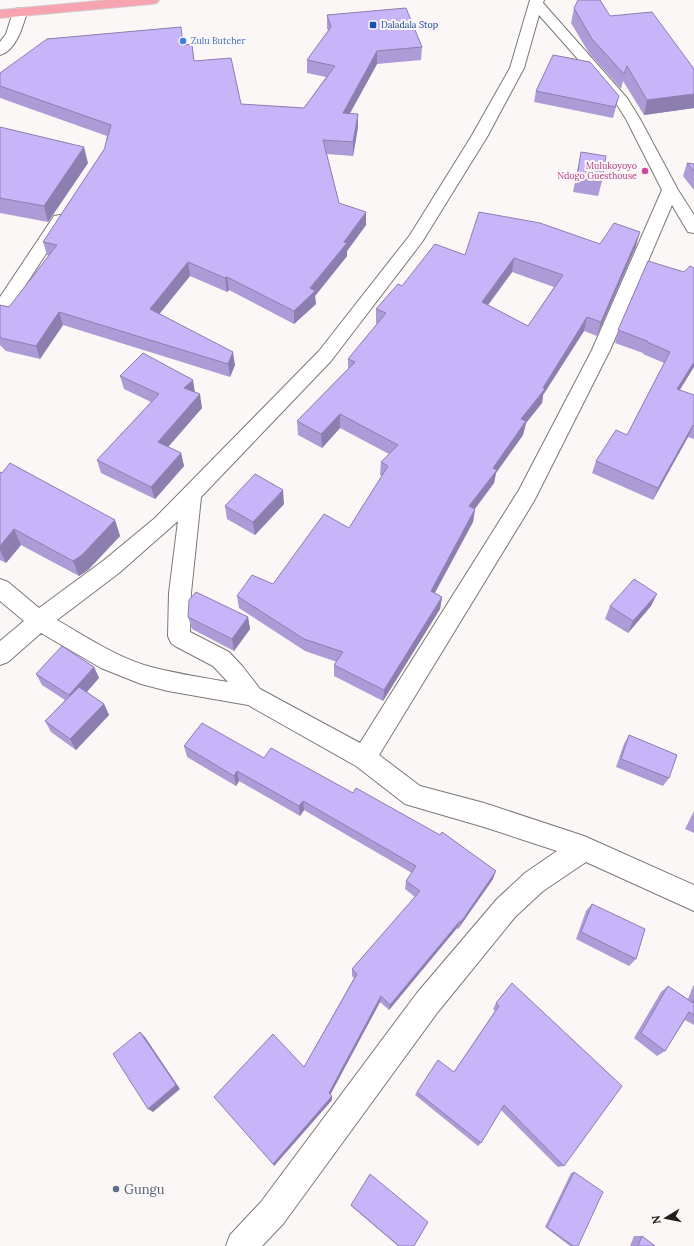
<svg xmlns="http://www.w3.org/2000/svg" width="694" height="1246" font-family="Lora,serif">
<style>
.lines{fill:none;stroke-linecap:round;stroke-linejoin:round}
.minor-casing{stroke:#7b7876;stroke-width:2}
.major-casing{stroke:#d2d2d2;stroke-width:2}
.minor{fill:#fff;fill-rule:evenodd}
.major{fill:#f8a3b0;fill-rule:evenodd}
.wall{fill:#ac9bd6;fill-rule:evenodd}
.shaded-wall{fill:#8c7eae}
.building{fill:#c8b4f9;stroke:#8c7eae;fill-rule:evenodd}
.transit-dot{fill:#1a4fb4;stroke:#fbf7f6;stroke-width:1.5}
.shop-dot{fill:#3f7fe0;stroke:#fbf7f6;stroke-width:1.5}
.hotel-dot{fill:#d1479c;stroke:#fbf7f6;stroke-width:1.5}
.service-dot{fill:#5c6f8a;stroke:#fbf7f6;stroke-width:1.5}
.labels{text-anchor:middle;stroke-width:4;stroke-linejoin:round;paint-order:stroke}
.far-transit-label{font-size:9px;fill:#164399;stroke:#fbf7f6;text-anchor:start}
.far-shop-label{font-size:9px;fill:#366cbe;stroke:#fbf7f6;text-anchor:start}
.far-hotel-label{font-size:9px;fill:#b23c85;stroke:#fbf7f6;text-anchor:end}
.near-service-label{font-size:13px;fill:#4e5e75;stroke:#fbf7f6;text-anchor:start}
</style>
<rect width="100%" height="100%" fill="#fbf7f6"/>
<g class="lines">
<defs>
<g id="minor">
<path d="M530,0H544L543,3L627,98L640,119L678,190L694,215V233L688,232L672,205L610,350L534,501L379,755L420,786L484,803L584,836L694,885V911L586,862L543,891L515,917L437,1013L283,1224L262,1246H226L230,1235L261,1202L417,993L497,899L525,873L557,851L484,827L405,804L356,766L248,705L168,691L141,684L101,668L41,633L8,662L0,665V641L24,621L0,601V579L8,582L39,608L103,561L155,518L319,351L410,235L471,137L510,68ZM539,15L614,100L626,119L662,190L592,350L519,490L360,743L260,689L243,667L229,652L190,632L191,593L201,497L331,361L422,242L487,137L524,68ZM178,521L169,593L168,636L171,643L175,646L213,666L228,682C200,677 171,673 144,665C113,655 85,636 57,620L119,573Z"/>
<path d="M20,8L25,9L27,12C23,26 16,51 0,55V42L6,34L13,12L15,9Z"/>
<path d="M60,215L66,216L68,220L6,315L0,317V297L54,216Z"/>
</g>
<path id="major" d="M108,0H159L157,3L152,4L0,18V10Z"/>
</defs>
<use href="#minor" class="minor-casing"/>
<use href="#major" class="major-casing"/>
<use href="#minor" class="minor"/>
<use href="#major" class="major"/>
</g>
<g class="wall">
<path d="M574,8L610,16L694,69V108L644,115L623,81L621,89L589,53L571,23Z"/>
<path d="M327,15L422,47L421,60L377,64L350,113L358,127L353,156L327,154L339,203L366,225L347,251V256L315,296L316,304L294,324L229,290L227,292L190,276L159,313L235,365L230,377L63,325L40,359L6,351L0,345V305L9,307L49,256L47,255L43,242L105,148L107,136L0,98V73L183,45L194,61L241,104L304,108L326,77L307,73V60L328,31L327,28Z"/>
<path d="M536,91L619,96L613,118L534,102Z"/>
<path d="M0,127L88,163L48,222L0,213Z"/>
<path d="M581,152L602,181L598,196L573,192Z"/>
<path d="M687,163L694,164V190L683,176Z"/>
<path d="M600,244L636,246L597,336L584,331L543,395L542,403L526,423L523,435L496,473L494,483L475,509L473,522L435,593L442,597L440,609L383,701L334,676V665L337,662L305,651L239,608L237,596L273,584L349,528L382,476L380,475L381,462L389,454L340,428L322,448L298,435L297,421L348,369V359L377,324L376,323V309L402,286L465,255ZM512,272L554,287L528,326L488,305Z"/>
<path d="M648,261L680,390L694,395V439L688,437L653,500L592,473L596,461L627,435L664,363L643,354V353L615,343L618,330Z"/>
<path d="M120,376L195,392L202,408L168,447L181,453L184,466L155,499L101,473L97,460L151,402L124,389Z"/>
<path d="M0,472L115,520L120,536L88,570L79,576L21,545L6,563L0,560Z"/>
<path d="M284,504L255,535L227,519L225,506Z"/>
<path d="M610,606H651L628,633L605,619Z"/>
<path d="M188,617H248L250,629L234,651L192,629Z"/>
<path d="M94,667L99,678L87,692L104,704L109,715L76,750L51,732L45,721L65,700L42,685L36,674Z"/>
<path d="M629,735L669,778L663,786L616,767L624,744Z"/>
<path d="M184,746L264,758L493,879L458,929L457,928L389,1010L380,1002L330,1095L332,1096V1100L274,1166L304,1067L354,978L352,976V969L415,897L405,889L406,881L412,873L304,810L300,816L239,781L236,786L187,757Z"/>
<path d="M694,811V833L685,829Z"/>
<path d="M592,904L636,959L629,966L576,939L586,911Z"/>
<path d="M512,983L564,1166L558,1167L501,1110L481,1143L478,1146L415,1095L417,1092L454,1072L495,1011L493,1009L496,1003Z"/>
<path d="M694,985V1025L685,1020L665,1051L657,1056L634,1038L661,992L668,986L688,999L693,986Z"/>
<path d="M574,1172L578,1246H570L545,1227L571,1173Z"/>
<path d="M351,1205L414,1246H398L351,1206Z"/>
<path d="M634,1236H642L655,1246H630Z"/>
</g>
<g class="shaded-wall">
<path d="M377,51V64L343,126V113Z"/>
<path d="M694,94V108L644,115L647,100Z"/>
<path d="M358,114V127L353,156V142Z"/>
<path d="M84,147L88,163L48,222L44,206Z"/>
<path d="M366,212V225L347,251V256L315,296L316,304L294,324V311Z"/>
<path d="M640,232L636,246L597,336L601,322Z"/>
<path d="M514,258L512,272L480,316L482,302Z"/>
<path d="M188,262L190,276L153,322L150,309Z"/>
<path d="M227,277L229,290L227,292L225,278Z"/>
<path d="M59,312L63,325L40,359L36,346Z"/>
<path d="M587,317L584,331L543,395L542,403L526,423L523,435L496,473L494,483L467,519L469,506L521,419L543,388Z"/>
<path d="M233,352L235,365L230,377L228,364Z"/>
<path d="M694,362V367L673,401L677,389Z"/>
<path d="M193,380L195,393L184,388Z"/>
<path d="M200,394L202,408L161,455L158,442Z"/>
<path d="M340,414V428L322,448L321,434Z"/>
<path d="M693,425L688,437L653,500L658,488Z"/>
<path d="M181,453L184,466L155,499L151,487Z"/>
<path d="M283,490L284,504L255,535L253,522Z"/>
<path d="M475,509L473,522L429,603L431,591Z"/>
<path d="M115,520L120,536L88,570L79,576L73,561Z"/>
<path d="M14,529L21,545L6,563L0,550V546Z"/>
<path d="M657,594L651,606L628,633L633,621Z"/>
<path d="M442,597L440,609L383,701L384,690Z"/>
<path d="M248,617L250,629L234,651L232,639Z"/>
<path d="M94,667L99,678L74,706L69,695Z"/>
<path d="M104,704L109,715L76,750L70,739Z"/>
<path d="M237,771L239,781L236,786L234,776Z"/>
<path d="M303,801L304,810L300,816L299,806Z"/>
<path d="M496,871L493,879L458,929L461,922Z"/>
<path d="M460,921L457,928L389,1010L390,1005Z"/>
<path d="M381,996L380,1002L329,1097V1093Z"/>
<path d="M140,1032L145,1037L180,1089L153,1112L148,1109Z"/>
<path d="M332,1096V1100L274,1166L273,1164Z"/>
</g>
<g class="building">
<path d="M578,0H600L610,16L652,12L694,69V94L647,100L627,66L624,74L592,39L574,8Z"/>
<path d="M406,8L422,47L377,51L343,113L358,114L353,142L323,140L339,203L366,212L344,242L347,243L310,288L315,291L294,311L227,277L225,278L188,262L150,309L233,352L228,364L59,312L36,346L1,338L0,336V305L9,307L57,245L43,242L105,148V146L111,125L0,86V73L47,39L181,27L183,45L192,44L194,61L231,58L241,104L304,108L335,66L307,60L331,27L327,15Z"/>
<path d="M553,55L590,62L619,96L615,107L536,91Z"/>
<path d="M0,127L84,147L44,206L0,198Z"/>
<path d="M581,152L606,156L602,181L577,177Z"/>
<path d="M687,163L694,164V171Z"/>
<path d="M479,212L540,223L600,244L614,223L640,232L601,322L587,317L543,388L545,389L521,419L526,421L493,468L497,470L469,506L475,509L431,591L442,597L384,690L334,665L343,652L304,639L237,596L252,575L273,584L324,514L349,528L388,466L381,462L398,445L340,414L321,434L297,421L355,362L348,359L386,313L376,309L398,284L402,286L435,244L465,255ZM514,258L563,275L528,326L482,302Z"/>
<path d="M648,261L684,272L690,266L694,268V362L677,389L694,395V426L693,425L658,488L596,461L616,430L627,435L670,352L647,342V341L618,330Z"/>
<path d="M143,353L193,380L184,388L200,394L158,442L181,453L151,487L97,460L159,394L120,376Z"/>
<path d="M10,463L115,520L82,555L73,561L14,529L0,546V472L2,473Z"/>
<path d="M255,474L283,490L253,522L225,506Z"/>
<path d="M634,579L657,594L633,621L610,606Z"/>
<path d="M196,592L248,617L232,639L188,617L189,600Z"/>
<path d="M62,646L94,667L69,695L36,674Z"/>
<path d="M79,687L104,704L70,739L45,721Z"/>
<path d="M202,723L264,758L271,748L353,793L356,788L440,835L442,832L496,871L461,922L460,921L390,1005L381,996L329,1093L332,1096L273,1164L214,1097L273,1034L304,1067L357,974L352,969L420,891L406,881L416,866L303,801L299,806L237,771L234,776L184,746Z"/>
<path d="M629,735L677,755L669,778L621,759Z"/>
<path d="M592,904L645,929L636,959L581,932Z"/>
<path d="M512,983L622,1086L564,1166L504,1105L481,1143L417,1092L438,1060L454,1072L499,1006L496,1003Z"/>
<path d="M668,986L693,1003L694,999V1015L689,1012L665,1051L641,1033Z"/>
<path d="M140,1032L176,1085L148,1109L113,1054Z"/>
<path d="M574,1172L603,1192L578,1246H573L547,1227Z"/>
<path d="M370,1174L428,1222L414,1246H399L351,1205Z"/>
<path d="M642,1236L655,1246H638Z"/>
</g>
<rect class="transit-dot" x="369" y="21" width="8" height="8" rx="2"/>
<circle class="shop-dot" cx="183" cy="41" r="4"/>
<circle class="hotel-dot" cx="645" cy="171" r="4"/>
<circle class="service-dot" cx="116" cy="1189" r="4"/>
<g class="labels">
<g class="far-transit-label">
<text x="381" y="28">Daladala Stop</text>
</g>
<g class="far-shop-label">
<text x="191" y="44">Zulu Butcher</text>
</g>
<g class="far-hotel-label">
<text x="637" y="169">Mulukoyoyo<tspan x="637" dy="10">Ndogo Guesthouse</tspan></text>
</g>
<g class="near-service-label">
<text x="124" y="1194">Gungu</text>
</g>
</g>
<g transform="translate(666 1218) rotate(260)" stroke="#fbf7f6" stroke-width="3" paint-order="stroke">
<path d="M0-3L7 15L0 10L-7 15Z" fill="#201f1e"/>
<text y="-6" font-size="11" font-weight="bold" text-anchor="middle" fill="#201f1e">N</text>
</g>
</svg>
